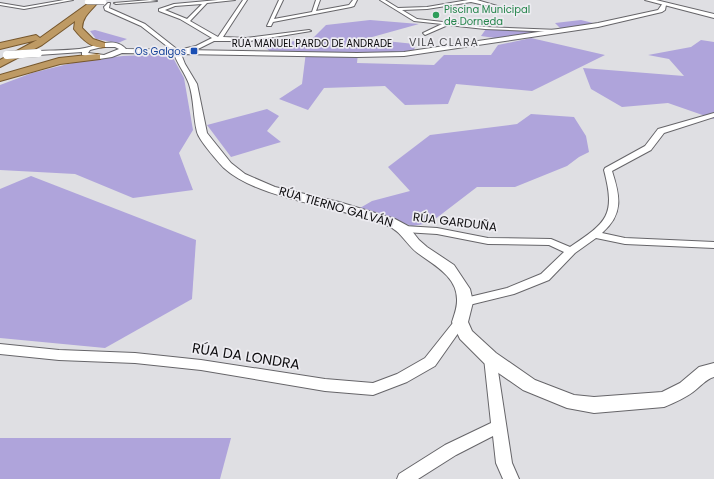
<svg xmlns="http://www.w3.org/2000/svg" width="714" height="479" font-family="Poppins,sans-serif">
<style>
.green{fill:#afa4db}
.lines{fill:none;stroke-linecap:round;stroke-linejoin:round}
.minor-casing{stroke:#666569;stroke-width:2}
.tertiary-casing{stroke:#666569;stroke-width:2}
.secondary-casing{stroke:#666569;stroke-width:2}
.trunk-casing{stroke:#76572d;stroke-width:2}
.minor{fill:#fff;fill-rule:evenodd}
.tertiary{fill:#fff;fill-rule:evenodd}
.secondary{fill:#fff;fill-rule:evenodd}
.trunk{fill:#be9a64;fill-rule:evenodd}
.minor-bridge-casing{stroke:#666569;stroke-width:5.5;stroke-linecap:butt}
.tertiary-bridge-casing{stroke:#666569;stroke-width:8;stroke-linecap:butt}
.minor-bridge{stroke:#fff;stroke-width:4.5}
.tertiary-bridge{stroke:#fff;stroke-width:8}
.leisure-dot{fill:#2e9e5b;stroke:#edecf1;stroke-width:1.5}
.transit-dot{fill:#1a4fb4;stroke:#edecf1;stroke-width:1.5}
.labels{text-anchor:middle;stroke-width:3.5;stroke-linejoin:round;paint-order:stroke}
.far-leisure-label{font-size:10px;fill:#27864d;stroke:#edecf1;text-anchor:start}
.far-street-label{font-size:10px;fill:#0d0c0e;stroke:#edecf1}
.far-transit-label{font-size:10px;fill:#164399;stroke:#edecf1;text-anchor:end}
.far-neighbourhood-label{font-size:11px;letter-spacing:1px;fill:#4c4c4f;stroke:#edecf1}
.street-label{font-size:12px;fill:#0d0c0e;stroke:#edecf1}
.near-street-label{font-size:14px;fill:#0d0c0e;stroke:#edecf1}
</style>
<rect width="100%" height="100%" fill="#dfdfe3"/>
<g class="green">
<path d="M370,20L419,24L365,39L415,44L414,52L358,53L357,63L434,65L444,55H491L498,45L531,38L605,55L532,91L456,84L448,104L405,105L385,86L324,88L308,110L279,99L302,84L306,52H270L265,46L313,38L326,25Z"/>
<path d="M581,20L597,24L562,30L555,23Z"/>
<path d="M486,29L537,31L544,33L502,39L481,36Z"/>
<path d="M95,30L127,39L118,43L96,39L90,31Z"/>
<path d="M701,40L714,42V119L668,103L622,107L591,89L583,68L684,76L669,59L648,55L691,47Z"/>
<path d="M171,54L184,78L193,130L179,153L193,190L133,198L75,174L0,170V85L32,73L80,61L123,56Z"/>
<path d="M267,109L279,116L267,131L281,142L231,157L207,125Z"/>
<path d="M531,114L574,117L586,136L589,152L579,157L567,166L515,187H477L430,223L412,226L360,208L372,201L410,191L388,167L430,135L517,124Z"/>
<path d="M31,176L196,240L192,299L105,348L0,338V189Z"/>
<path d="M0,438H231L220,479H0Z"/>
</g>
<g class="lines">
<defs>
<g id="minor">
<path d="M64,0H73L24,9L0,5V3L24,7Z"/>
<path d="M150,0L157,1L116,4L114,3Z"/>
<path d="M218,0H235L207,3L190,21L218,37L243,0H247L223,37L246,38L309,30L311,31L237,43L235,41H214L200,48L177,54L141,26L105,10L104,7L108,3H110L109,8L145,24L178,50L196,46L212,38L180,19L159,11V9L174,4ZM202,4L187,19L165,10L175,6Z"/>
<path d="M279,0H283L274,19L312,12L316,0H320L316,11L349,5L353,0H357L354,6L351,7L273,22L271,26H267Z"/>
<path d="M380,0H385L398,8L427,7L468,0H477L504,8L502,9L471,2L427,9L402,10L417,19L485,27L559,30L561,31L559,32L485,29L448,25L425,35L423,33L442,24L414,21Z"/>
<path d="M714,113V117L664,133L651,150L612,171C620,196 624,214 602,233L625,238L714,242V248L625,244L596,238L575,253L549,280L514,294L465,306L461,305L459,302L461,299L507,288L541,274L564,252L549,245L488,244L437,234L404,232L399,229L404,226L437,228L488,238L551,239L570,247C607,222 616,216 604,170L605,168L645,146L658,129Z"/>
<path d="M460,318L464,319L466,322L435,366L407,382L373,395L325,391L201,370L135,363L59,360L0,354V344L59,350L135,353L201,360L325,379L373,383L397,374L425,358L456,319Z"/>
<path d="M490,353L495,354L496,358L512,463L519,479H503L496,463L493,436L456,455L418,479H397L399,474L445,445L491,423L484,358L485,354Z"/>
</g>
<path id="tertiary" d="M663,3L666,5L665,10L662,12L598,27L404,56L357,57L181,54L185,64L197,84L207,133L231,163L245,174L275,187L339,202L395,219L408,226L419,240L427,247L454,265L470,289L473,302L468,322L472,331L496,353L535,380L574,395L594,397L662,392L680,383L699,367L714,363V377C706,379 700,387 693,392C685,398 674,403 664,407L594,413L567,408L523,390L484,363L460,339L452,322C454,316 457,308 457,301C458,278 436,266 419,254C406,245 402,231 386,225C340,206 259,200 224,168C218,162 199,140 197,132C193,116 194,99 189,84C185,73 178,65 174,54L122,53L112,57L99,59L82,55V52L38,55L34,53L38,51C53,50 70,51 85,48C99,45 115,37 126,49L357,53L404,52L598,23L658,10ZM102,47H115L119,49L104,55L88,53L90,50Z"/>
<path id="secondary" d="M645,0H656L714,14V18Z"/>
<g id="trunk">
<path d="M93,0H100C93,9 82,16 82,28L93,39L105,43V47C92,50 81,38 74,29L75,21L42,45L0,67V60L37,40L0,49V43L36,35L40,38Z"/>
<path d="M97,54L100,55V59L60,64L0,81V75L59,58Z"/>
</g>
</defs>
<use href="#minor" class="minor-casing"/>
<use href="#tertiary" class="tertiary-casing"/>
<use href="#secondary" class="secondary-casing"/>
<use href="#trunk" class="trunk-casing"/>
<use href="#minor" class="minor"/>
<use href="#tertiary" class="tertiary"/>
<use href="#secondary" class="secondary"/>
<use href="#trunk" class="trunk"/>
<defs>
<path id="minor-bridge" d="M87,2H104"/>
<path id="tertiary-bridge" d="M7,55L38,53"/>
</defs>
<use href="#minor-bridge" class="minor-bridge-casing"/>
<use href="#tertiary-bridge" class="tertiary-bridge-casing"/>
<use href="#minor-bridge" class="minor-bridge"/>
<use href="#tertiary-bridge" class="tertiary-bridge"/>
</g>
<circle class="leisure-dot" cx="436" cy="15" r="4"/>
<rect class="transit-dot" x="190" y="47" width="8" height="8" rx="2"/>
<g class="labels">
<g class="far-leisure-label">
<text x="444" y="13">Piscina Municipal<tspan x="444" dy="12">de Dorneda</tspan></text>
</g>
<g class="far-street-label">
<text x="312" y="47">RÚA MANUEL PARDO DE ANDRADE</text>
</g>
<g class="far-transit-label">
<text x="186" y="55">Os Galgos</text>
</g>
<g class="far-neighbourhood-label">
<text x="444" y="46">VILA CLARA</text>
</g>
<g class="street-label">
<text transform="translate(336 207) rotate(16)" y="4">RÚA TIERNO GALVÁN</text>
<text transform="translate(455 222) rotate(7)" y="4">RÚA GARDUÑA</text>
</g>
<g class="near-street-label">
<text transform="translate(246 356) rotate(9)" y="5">RÚA DA LONDRA</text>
</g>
</g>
</svg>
